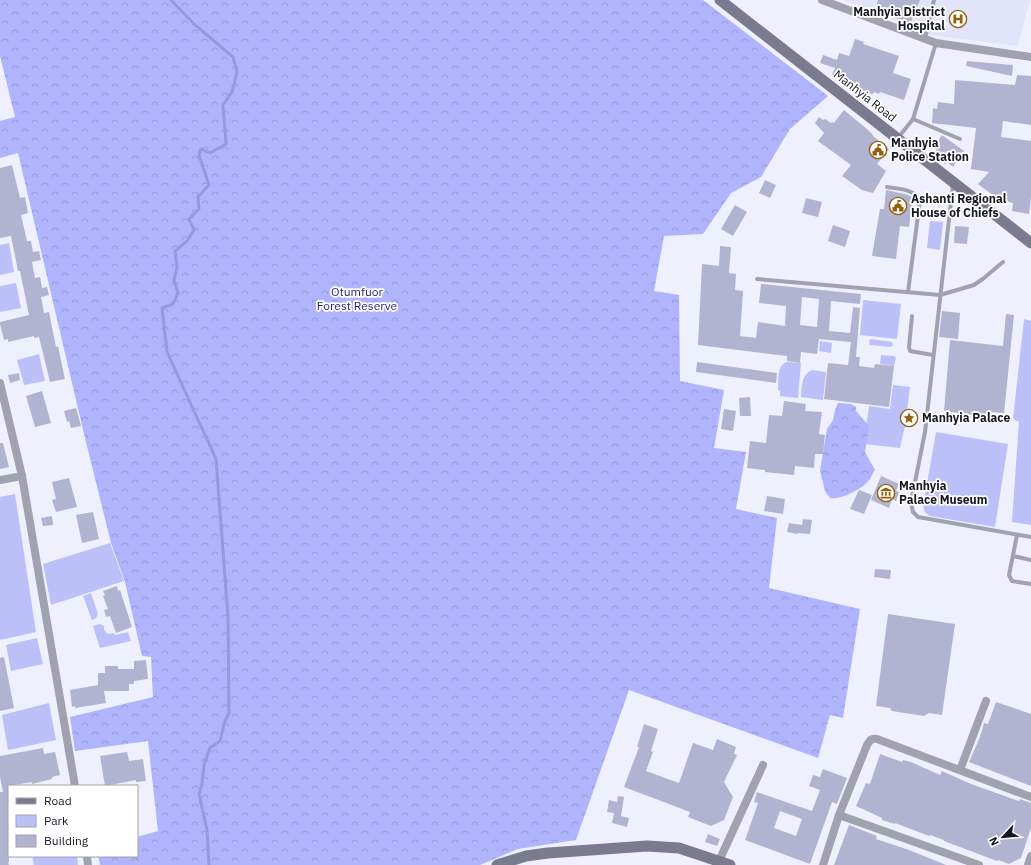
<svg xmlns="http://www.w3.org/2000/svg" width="1031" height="865" font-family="'IBM Plex Sans',sans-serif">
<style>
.built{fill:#e2e4fb}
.green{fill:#bcc0f8}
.forest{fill:url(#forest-crowns)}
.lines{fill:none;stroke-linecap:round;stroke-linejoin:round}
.stream{stroke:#9699e0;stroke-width:3}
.building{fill:#b1b4d1;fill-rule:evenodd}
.lane{stroke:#a0a2af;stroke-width:4}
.street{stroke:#a0a2af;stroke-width:8}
.secondary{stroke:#7a7b8e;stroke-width:11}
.labels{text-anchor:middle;stroke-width:3.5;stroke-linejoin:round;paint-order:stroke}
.poi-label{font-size:12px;font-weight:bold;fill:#161722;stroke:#fff;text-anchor:start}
.street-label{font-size:12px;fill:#161722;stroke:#fff}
.park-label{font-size:12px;fill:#26196a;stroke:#fff}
</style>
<defs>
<pattern id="forest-crowns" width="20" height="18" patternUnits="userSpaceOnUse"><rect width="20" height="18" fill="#b0b4fc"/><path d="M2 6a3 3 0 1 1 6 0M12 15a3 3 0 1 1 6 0" fill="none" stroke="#979ad8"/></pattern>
</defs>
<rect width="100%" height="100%" fill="#eff0fd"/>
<path class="built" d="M844,0H1030L1018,46L929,35Z"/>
<g class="green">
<path d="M930,221L943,222L940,250L927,248Z"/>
<path d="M9,243L14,272L0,275V245Z"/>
<path d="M16,283L21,308L0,312V286Z"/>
<path d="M863,300L901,304L897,339L860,335Z"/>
<path d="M1024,319L1031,321V525L1012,522L1019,422L1013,419Z"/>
<path d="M871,339L892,342L893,345L891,347L870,345L869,341Z"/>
<path d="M820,341L832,343L831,353L819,351Z"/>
<path d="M39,354L45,381L24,385L17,360Z"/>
<path d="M881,355L894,356L896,358L894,366L880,364Z"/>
<path d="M787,362L801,363L798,398L780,396V391L778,390C779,381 776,365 787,362Z"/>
<path d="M812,370L826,372L823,400L801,397C802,387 801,375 812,370Z"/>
<path d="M893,385L910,387L905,426L900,448L864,444L869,406L890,409Z"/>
<path d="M936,432L1008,444L995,527L930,516L925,512L923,506Z"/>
<path d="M15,494L36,632L0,640V497Z"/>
<path d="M110,543L124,581L51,605L43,564Z"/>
<path d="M91,593L98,614L96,618L92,620L83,596Z"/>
<path d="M100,624L104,626V630L108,634L114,633L115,635L128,632L131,641L100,648L93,626Z"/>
<path d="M37,638L43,664L11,671L6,645Z"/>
<path d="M49,703L56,740L8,750L2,715Z"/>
<path d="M32,856H77L78,865H34Z"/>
</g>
<g class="forest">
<path d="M0,0H703L828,96L790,129L761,177L731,193L703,234L664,236L654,291L679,295L680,381L724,390L714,448L746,452L736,509L777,518L769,588L860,609L843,718L830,715L818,758L629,690L576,840L518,849L480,865H100L98,856H137V837L158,831L148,741L75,751L70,717L153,697L151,657L142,656L125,582L111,543L84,434L18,153L0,158V121L15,117L0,56Z"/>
<path d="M838,403L851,404L856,407V411L869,426L865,452L875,470C873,472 872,476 870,479C864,488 842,500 830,498L825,491L820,471L827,429L833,420L835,410Z"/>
</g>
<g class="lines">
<path class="stream" d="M171,0L194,24L233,57L237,72L232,92L223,105L226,144L210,153L201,149L199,155L209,185L198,197L199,209L189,219L194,230L187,241L175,251L177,267L174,280L178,293L173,304L162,308L167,352L216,459L228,617L229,713L225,721L220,741L210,748L204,765L202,784L199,794L207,830L209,865"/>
</g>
<g class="building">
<path d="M878,0H920L910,24L875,9Z"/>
<path d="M855,39L864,42L863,44L899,56L893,73L911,79L904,100L880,92L879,94L874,92L873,94L858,90L859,87L854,86L855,83L832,75L835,68L820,63L823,55L837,60L839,53L849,56Z"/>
<path d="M967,61L1013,65L1012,76L966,66Z"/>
<path d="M1017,75L1031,76V125L1003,121L1001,137L1031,141V198L1029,214L1012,211L1013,203L998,199L978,184L989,172L971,169L976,128L932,123L933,108L937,109L938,102L954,104L955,80L1015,85Z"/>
<path d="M844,110L867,129L873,135V136L889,149L877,164L886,171L873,193L862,190L842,176L851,165L818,141L824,133L815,123L819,117L823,120L825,119L831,123L832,122L834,123Z"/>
<path d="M942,135L964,151L953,167L947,162L945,164L933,155L937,149L934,147Z"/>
<path d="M12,165L20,198L25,197L28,213L21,215L27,241H31L33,252L39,251L41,260L32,262L35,278L40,277L42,288L47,287L49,295L41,297L44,313L49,312L56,347L58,346L65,379L50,382L39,337L34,338V336L8,342V339L4,340L0,324V322L29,315L20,271H18L11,236L0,238V168Z"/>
<path d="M765,180L776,185L770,198L759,193Z"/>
<path d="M886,190L905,194L913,197L909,227L900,226L896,259L872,256L880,209H884Z"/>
<path d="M806,198L822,202L818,217L802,213Z"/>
<path d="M735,205L747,212L733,236L721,229Z"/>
<path d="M833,225L850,231L845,247L828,241Z"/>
<path d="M955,226L969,227L967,244L954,243Z"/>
<path d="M720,246L731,247L729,273L736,274L735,290L743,291L740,336L756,338L758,322L785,326L786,306L759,303L761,284L861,294L860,304L831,301L829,331L850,333L853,307L860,308L856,357H860L859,366L874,368L875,364L894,366L889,407L824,399L828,363L848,365L851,342L819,339L817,354L801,352L800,363L787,361V356L698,345L702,264L719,266ZM802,297L819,299L817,327L800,325Z"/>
<path d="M942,311L960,313L958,339L939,337Z"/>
<path d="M1006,314L1014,315L1004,413L988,412L987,417L944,411L950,340L1003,346Z"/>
<path d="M697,362L777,373L776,383L696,372Z"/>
<path d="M19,373L20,380L10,383L8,375Z"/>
<path d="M42,391L51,423L35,427L26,396Z"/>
<path d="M750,397L751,416H740L739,398Z"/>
<path d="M784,401L806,404L805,411L822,412L819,434L825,435L823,454H815L814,468L795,466L794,475L765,472V470L747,468L750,441L766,443L769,415L782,416Z"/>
<path d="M76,408L81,426L71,428L69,421L67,422L64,411Z"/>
<path d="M724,409L736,411L733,431L721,429Z"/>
<path d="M0,443H3L9,467L0,469Z"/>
<path d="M881,476L899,484L896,491L899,492L896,501L892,499L889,508L871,500Z"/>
<path d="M69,478L77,507L56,512L52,500L56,499L52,482Z"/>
<path d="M859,490L872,495L864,514L850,509Z"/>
<path d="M767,496L785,499L783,514L764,511Z"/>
<path d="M93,512L99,539L82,543L76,515Z"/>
<path d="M52,516L53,525L43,526L41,518Z"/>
<path d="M803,519L812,520L810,534L798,533V534L787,532L789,523L802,525Z"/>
<path d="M875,569L891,570L890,579L874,577Z"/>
<path d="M117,586L118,591L120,590L132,627L116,633L110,616L106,617L104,610L108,609L103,596L105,595L103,591Z"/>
<path d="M888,614L955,624L942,715L929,713L924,716L892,711L890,708L876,706Z"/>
<path d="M4,657L14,708L0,711V658Z"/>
<path d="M146,660L148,679L134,681V684H129V691H104L106,703L75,708V706L72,707L70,690L98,685V673H105V666H118V669H134V661Z"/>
<path d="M996,702L1031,714V786L969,762L980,737L984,723L988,724Z"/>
<path d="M644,724L658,729L651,751L653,752L646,771L679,783L693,743L713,750L717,739L736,747L734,754L737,755L724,782L733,797L724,820L711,826L688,817L690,812L624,787L639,747H637Z"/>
<path d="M43,748L44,754L55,752L60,775L52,777V779L32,784V782L9,786V862H8L9,865H0V792H3L0,777V756Z"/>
<path d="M127,752L129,761L143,759L146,781L136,782V780L105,786L100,756Z"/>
<path d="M880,754L902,762L903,760L911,762L940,775L942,771L971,784L1019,801L1020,799L1031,803V828L1021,858L1009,864L998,860L997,861L944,841V840L930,835L929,836L895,823V824L882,820V818L856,806L866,783L870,784Z"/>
<path d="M823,769L847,778L837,804L832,802L810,864L745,840L758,803L754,802L757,792L812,811L820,790L809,786L813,775L820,777ZM780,811L802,819L796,836L774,828Z"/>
<path d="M618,796L624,797L621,816L629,818L627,827L612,823L614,813L607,812L609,800L617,802Z"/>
<path d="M849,825L877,836L876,839L909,850L946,865H834Z"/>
<path d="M708,834L720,839L717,846L705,842Z"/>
</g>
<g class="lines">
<g class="lane">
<path d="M925,38L934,0"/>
<path d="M913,119L960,139"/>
<path d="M898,138L913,119L936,43"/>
<path d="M953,184L925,432L911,502L913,512L918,517L1031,537"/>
<path d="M887,187C899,189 914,189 920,200L908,292"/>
<path d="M757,279L940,295L974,285L984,278L1003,262"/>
<path d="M912,316L909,347L910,351L933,355"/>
<path d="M1017,535L1009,575L1012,581L1031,584"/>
<path d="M1013,556L1031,560"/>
</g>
<g class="street">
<path d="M822,0L936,43L1031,57"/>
<path d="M0,383L22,476L75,786"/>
<path d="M0,480L22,476"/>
<path d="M960,770L986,701"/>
<path d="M839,815L979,865"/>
<path d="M87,856L88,865"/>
<path d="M719,861L763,765"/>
<path d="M823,865L839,815L867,745C870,740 871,738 877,739L1031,797"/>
<path d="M1028,865L1031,856"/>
</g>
<g class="secondary">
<path d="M720,0L1031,243"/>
<path d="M497,865L526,856L548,853L647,846L679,848L730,865"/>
</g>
</g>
<defs>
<symbol id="hospital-ring" viewBox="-11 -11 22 22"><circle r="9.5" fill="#fff" stroke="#936011" stroke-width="1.5"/><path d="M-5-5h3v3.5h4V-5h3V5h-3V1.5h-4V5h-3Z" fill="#936011"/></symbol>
<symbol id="civic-ring" viewBox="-11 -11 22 22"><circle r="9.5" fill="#fff" stroke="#936011" stroke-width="1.5"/><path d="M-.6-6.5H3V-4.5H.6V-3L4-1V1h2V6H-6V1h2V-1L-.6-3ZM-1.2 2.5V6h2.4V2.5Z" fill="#936011"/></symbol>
<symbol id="sight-ring" viewBox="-11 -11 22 22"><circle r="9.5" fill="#fff" stroke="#936011" stroke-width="1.5"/><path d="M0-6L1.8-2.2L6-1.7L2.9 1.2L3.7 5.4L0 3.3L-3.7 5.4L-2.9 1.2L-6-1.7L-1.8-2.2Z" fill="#936011"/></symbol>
<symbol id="museum-ring" viewBox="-11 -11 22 22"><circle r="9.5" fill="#fff" stroke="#936011" stroke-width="1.5"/><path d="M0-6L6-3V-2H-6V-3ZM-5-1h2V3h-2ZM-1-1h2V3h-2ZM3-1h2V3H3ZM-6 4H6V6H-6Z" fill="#936011"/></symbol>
</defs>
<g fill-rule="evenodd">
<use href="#hospital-ring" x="948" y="9" width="20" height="20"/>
<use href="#civic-ring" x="868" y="140" width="20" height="20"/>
<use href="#civic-ring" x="888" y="196" width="20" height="20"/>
<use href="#sight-ring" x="899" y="408" width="20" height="20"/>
<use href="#museum-ring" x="876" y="483" width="20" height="20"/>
</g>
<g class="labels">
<g class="poi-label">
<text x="945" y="16" text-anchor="end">Manhyia District<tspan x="945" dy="14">Hospital</tspan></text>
<text x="891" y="147">Manhyia<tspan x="891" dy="14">Police Station</tspan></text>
<text x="911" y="203">Ashanti Regional<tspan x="911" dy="14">House of Chiefs</tspan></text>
<text x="922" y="422">Manhyia Palace</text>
<text x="899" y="490">Manhyia<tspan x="899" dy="14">Palace Museum</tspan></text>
</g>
<g class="street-label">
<text transform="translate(865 96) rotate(38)" y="4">Manhyia Road</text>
</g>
<g class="park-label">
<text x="357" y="296">Otumfuor<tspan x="357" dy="14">Forest Reserve</tspan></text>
</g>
</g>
<rect x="8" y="785" width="130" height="72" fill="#ffffff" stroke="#a2a2a7"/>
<rect x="16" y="798" width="20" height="6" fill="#7a7b8e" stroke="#a2a2a7"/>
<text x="44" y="805" font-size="12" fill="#161722">Road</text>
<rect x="16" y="815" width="20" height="12" fill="#bcc0f8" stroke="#a2a2a7"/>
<text x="44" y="825" font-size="12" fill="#161722">Park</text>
<rect x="16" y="835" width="20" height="12" fill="#b1b4d1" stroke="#a2a2a7"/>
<text x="44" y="845" font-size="12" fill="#161722">Building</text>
<g transform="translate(1003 837) rotate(244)" stroke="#ffffff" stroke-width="3" paint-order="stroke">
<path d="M0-3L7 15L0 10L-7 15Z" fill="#161722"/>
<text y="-6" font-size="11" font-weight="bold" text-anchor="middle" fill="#161722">N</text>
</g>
</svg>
